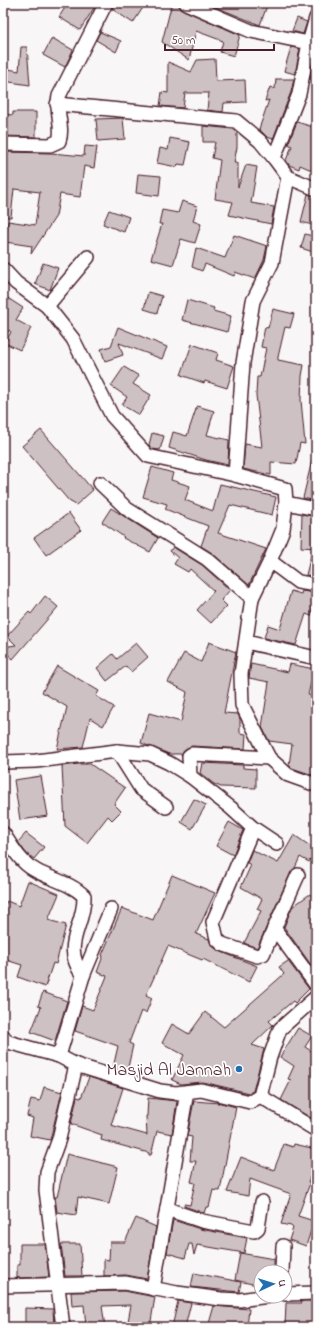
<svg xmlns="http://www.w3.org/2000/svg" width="319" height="1330" font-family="'Indie Flower',sans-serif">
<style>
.building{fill:#cdc1c4;stroke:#4a1f2b}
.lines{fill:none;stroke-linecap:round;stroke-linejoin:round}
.minor-casing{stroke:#4a1f2b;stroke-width:16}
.minor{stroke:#fff;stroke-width:13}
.poi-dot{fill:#1f6fb2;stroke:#fff;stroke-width:1.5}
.labels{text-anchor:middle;stroke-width:3.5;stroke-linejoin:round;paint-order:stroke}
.poi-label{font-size:18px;fill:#4a1f2b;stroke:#fff;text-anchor:end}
</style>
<rect width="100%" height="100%" fill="#f8f6f7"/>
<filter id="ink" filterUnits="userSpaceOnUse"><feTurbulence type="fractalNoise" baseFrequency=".025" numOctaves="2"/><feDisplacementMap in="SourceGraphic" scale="8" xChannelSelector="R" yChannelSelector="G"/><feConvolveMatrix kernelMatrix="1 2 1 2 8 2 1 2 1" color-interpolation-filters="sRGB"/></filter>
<g filter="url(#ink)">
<g class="building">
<path d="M68,3H97L80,30L59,17Z"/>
<path d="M114,3H146L133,23L112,9Z"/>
<path d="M172,3H178L183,10L240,35L234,56L220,52L223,41L196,31L189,60L162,42Z"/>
<path d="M206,3H268L260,25Z"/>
<path d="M297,18L307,22L303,34L292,31Z"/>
<path d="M100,32L121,41L116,52L96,40Z"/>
<path d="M52,38L73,50L65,67L43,55Z"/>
<path d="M21,47H27L30,85L3,81V68L19,71Z"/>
<path d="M291,47L300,49L295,74L284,71Z"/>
<path d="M316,49V81L310,79Z"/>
<path d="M215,59L216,81L245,80L246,102L224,103L223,112L207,110L209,93H185L183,108L160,106L162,92L168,93V62L191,72L197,60Z"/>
<path d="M276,79H294L291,92L273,139L267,137L259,129L269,100L265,101L270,87L275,89Z"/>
<path d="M13,112H36V137L3,136V114L13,115Z"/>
<path d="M123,118L125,139L98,141L96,119Z"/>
<path d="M297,122L316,128V172L300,165L299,169L289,165L286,160L292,146L288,144Z"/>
<path d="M203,126L233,129L237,132V147L234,163H238V187L246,165L257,167L251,203L274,207L271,224L229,215L233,202L215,199L220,160L212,158L215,142H203Z"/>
<path d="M170,138L190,142L185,165L178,164L177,167L157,163L160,148L168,150Z"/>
<path d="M85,146L97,147L94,168L84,166L80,197L60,194L56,216L31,254L32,246L5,242L8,221L35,225L40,192L14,189L11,217H3V152L51,153L84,156Z"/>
<path d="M138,174L161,176L159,196L136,193Z"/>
<path d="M308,194L316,197V226L301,222Z"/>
<path d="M182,201L197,206L193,221L201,224L195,243L181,239L173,265L151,259L162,224H159L162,210L178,213Z"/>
<path d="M109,210L129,217L124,232L103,224Z"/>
<path d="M305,234L316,237V253L301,248Z"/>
<path d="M234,235L267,246L264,260L255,279L235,272L234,276L205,264L202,271L192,267L196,248L225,258Z"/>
<path d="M43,263L58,268L50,290L35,284Z"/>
<path d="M148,292L162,296L157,313L144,309Z"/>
<path d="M3,295L23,308L16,320L31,328L20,350L5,343L11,332L9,330L3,339Z"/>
<path d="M187,300L214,308L213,311L231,316L227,332L182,320Z"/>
<path d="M273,309L294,314L290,328L285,327L278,357V360L304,365L302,376L301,400L305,444L300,443L296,464L271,462V475L243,469L245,444L262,447L256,395L257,377H260L266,348L261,347L265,327L268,328Z"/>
<path d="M118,327L167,347L162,359L119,343L123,355L105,361L101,349L111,346Z"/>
<path d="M192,344L218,353L216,360L234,366L227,388L205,381L204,383L181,375Z"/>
<path d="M124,367L139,376L133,384L151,395L139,415L122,405L127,397L111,386Z"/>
<path d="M197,406L214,411L207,435L229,440L228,465L206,460L169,448L173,432L187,436Z"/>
<path d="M41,430L93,490L76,505L69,501L22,446Z"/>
<path d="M152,433L164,436L160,450L152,449L149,445Z"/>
<path d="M312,460L316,461V501L303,498Z"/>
<path d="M152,467L173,473L171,480L190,486L185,500L213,511L220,484L276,497L272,515L230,505L218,533L266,549L249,585L212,553L201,546L208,526L165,509L167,504L143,497Z"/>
<path d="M111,508L158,538L150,552L123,538L124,537L102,522Z"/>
<path d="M69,513L81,530L46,555L34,538Z"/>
<path d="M302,514L316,517V548L301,547Z"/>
<path d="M173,547L202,565L230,590L221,600L227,606L211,623L197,610L214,591L190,569L188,572L174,564L178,558L170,551Z"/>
<path d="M312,551H316V577L306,575Z"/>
<path d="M291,591L301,594L302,591L316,593L311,616L306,614L296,645L264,638L268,625L280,629Z"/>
<path d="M45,596L58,607L13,659L3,650V647L16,645L7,636L29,612L31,614Z"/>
<path d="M209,642L236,652L224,713L238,714L240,719V733L246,734L245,749L192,746L185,749L182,754H169L141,743L149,713L181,722L187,692L168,682L184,653L201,662Z"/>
<path d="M136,643L148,657L131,672L126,666L107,681L97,668L113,654L117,659Z"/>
<path d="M251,664L288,672L290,664L314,669L308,695L316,696V776L292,768L289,765L292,744L269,741L262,727L269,682L249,678Z"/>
<path d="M57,666L99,691L96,696L114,707L103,726L90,718L83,747L57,749L67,707L42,692Z"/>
<path d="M202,763L243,765V768L256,769V788L221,787L214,784L200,773Z"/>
<path d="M79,764H90L125,788L114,804L121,811L112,820L108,816L87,843L65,826L62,766Z"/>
<path d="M41,776L48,816L20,820L14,780Z"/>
<path d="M194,799L206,805L192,829L181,822Z"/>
<path d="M229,822L243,830L233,855L216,846Z"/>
<path d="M26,833L44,847L34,859L26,853L18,842Z"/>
<path d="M294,835L316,850L309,862L300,857L295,868L291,872L257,948L244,943L261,911L257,909L262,899L241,887L251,865L247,863L252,850L278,863Z"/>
<path d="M172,875L215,893L196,934L209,939L211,945L219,951L257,966L249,982L203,959L202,960L168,946L146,995L152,998L146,1013L141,1011L129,1043L133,1045L127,1072L113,1068L118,1046L75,1031L82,1006L93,1010L107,976L97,972L103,956L102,955L122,908L153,920Z"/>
<path d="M28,881L59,894L48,920L66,925L56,964L53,963L45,987L18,977L22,965L3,959V909L7,901L19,906Z"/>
<path d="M310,894L316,902V972L284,927L292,907Z"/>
<path d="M288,961L309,989L295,1003L293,1001L269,1021L273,1025L252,1045L264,1049L253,1091L249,1093L203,1082L181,1084L172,1080L184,1055L162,1043L172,1024L189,1034L205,1012L224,1027L284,974L279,967Z"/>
<path d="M43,992L67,1001L55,1041L31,1032L41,1007L38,1006Z"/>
<path d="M298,1028L312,1036L305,1047L316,1054V1121L281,1100L291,1080L288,1079L294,1066L280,1057Z"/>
<path d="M89,1077L123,1088L111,1125L147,1135L146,1116H147L148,1098L177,1101L172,1134L157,1131L151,1155H149V1153L101,1140L102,1135L71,1124L77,1097L81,1098Z"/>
<path d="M44,1087L62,1092L50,1140L30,1136L33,1118L27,1116L31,1099L40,1101Z"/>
<path d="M194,1101L219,1103L217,1102L236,1107L220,1191L213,1190L209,1207H206L204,1213L184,1206V1204L190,1205L195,1183L191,1182L196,1161H190L192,1137L187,1136Z"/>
<path d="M284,1144L293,1147L294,1144L316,1149V1162L308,1182L310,1183L298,1216L314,1221L306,1246L289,1240L293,1228L291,1226L281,1224L291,1194L250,1179L248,1196L227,1192L241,1157L274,1170Z"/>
<path d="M67,1154L118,1167L109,1204L78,1197L76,1215L57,1212L55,1197H57Z"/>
<path d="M136,1218L156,1227L147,1279L126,1275L104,1276V1259L109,1260L110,1242H125Z"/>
<path d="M173,1220L200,1229L247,1238L244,1253L197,1245L194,1255L192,1244H189L185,1258L167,1253Z"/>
<path d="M20,1244H45L49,1277L17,1278V1265H20Z"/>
<path d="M61,1244H80L82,1276H65Z"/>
<path d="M240,1253L274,1259V1272H261V1286L235,1280Z"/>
<path d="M194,1273L241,1282L239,1292L191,1287Z"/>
<path d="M124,1291L155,1297L150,1327H127L131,1305L102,1306L105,1327H86L84,1305L72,1306L71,1292Z"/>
<path d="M178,1301L191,1303L185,1327H172Z"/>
<path d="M301,1301H316V1327H285L286,1303H302Z"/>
<path d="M214,1306L249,1309L247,1327H208Z"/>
<path d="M25,1308L53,1309L54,1327H25Z"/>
</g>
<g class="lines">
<defs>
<g id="minor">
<path d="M186,3L251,31L309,43"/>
<path d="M316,18L309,43L299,94L274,158L288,177L272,263L253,301L243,363L235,475L285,489L286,503L283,529L270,561L252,598L241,674L242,705L269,758L288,775L316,785"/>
<path d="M57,104L236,121L260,141L274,158"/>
<path d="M3,144L50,145L59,141C64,127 55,111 59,96L106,3"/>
<path d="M288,177L316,189"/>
<path d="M3,269L16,283L47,306L73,339L112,416L148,456L235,475"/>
<path d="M47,306L88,257"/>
<path d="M100,483L127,509L207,559L252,598"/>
<path d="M286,503L316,509"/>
<path d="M270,561L298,582L316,585"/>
<path d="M246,642L316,658"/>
<path d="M117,751L141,789L166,807"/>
<path d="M3,762L36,761L117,751L150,754L169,763L190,776L231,808L253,828L277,844"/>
<path d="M190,776L189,756L192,754L269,758"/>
<path d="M253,828L213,922L217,939L222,944L257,956L263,954L298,875"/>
<path d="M3,833C9,842 15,853 23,861C39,878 67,879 84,896C85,928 60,943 83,976L59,1056"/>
<path d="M274,928L316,985"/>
<path d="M83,976L111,909"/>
<path d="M3,1036L8,1042L59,1056L76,1065L59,1139L47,1172L46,1190L63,1327"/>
<path d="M76,1065L160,1091L176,1093L201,1090L250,1102L260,1096L270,1057L280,1029L316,997"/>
<path d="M260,1096L316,1130"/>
<path d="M167,1209L202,1221L254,1231L258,1228L262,1202"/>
<path d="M282,1272L283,1246"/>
<path d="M3,1286L125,1283L177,1293L221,1299L239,1300L269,1296"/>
<path d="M153,1289L187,1092"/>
<path d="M285,1294L316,1293"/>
</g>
</defs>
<use href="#minor" class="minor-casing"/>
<use href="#minor" class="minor"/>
</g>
</g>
<circle class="poi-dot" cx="239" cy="1069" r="4"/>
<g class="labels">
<g class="poi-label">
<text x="231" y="1075">Masjid Al Jannah</text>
</g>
</g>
<rect width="319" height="1330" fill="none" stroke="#fff" stroke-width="16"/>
<rect x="8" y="8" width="303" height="1314" fill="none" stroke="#4a1f2b" stroke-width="1.5" filter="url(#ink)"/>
<g transform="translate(273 1284) rotate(86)"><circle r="19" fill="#ffffff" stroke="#b7a5aa"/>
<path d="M0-3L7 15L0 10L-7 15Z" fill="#1f6fb2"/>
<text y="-6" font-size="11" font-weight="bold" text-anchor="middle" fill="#4a1f2b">U</text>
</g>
<path d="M165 44v6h109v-6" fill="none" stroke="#4a1f2b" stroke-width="2"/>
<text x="171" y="44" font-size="12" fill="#4a1f2b" stroke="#ffffff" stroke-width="3" paint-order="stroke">50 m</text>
</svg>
